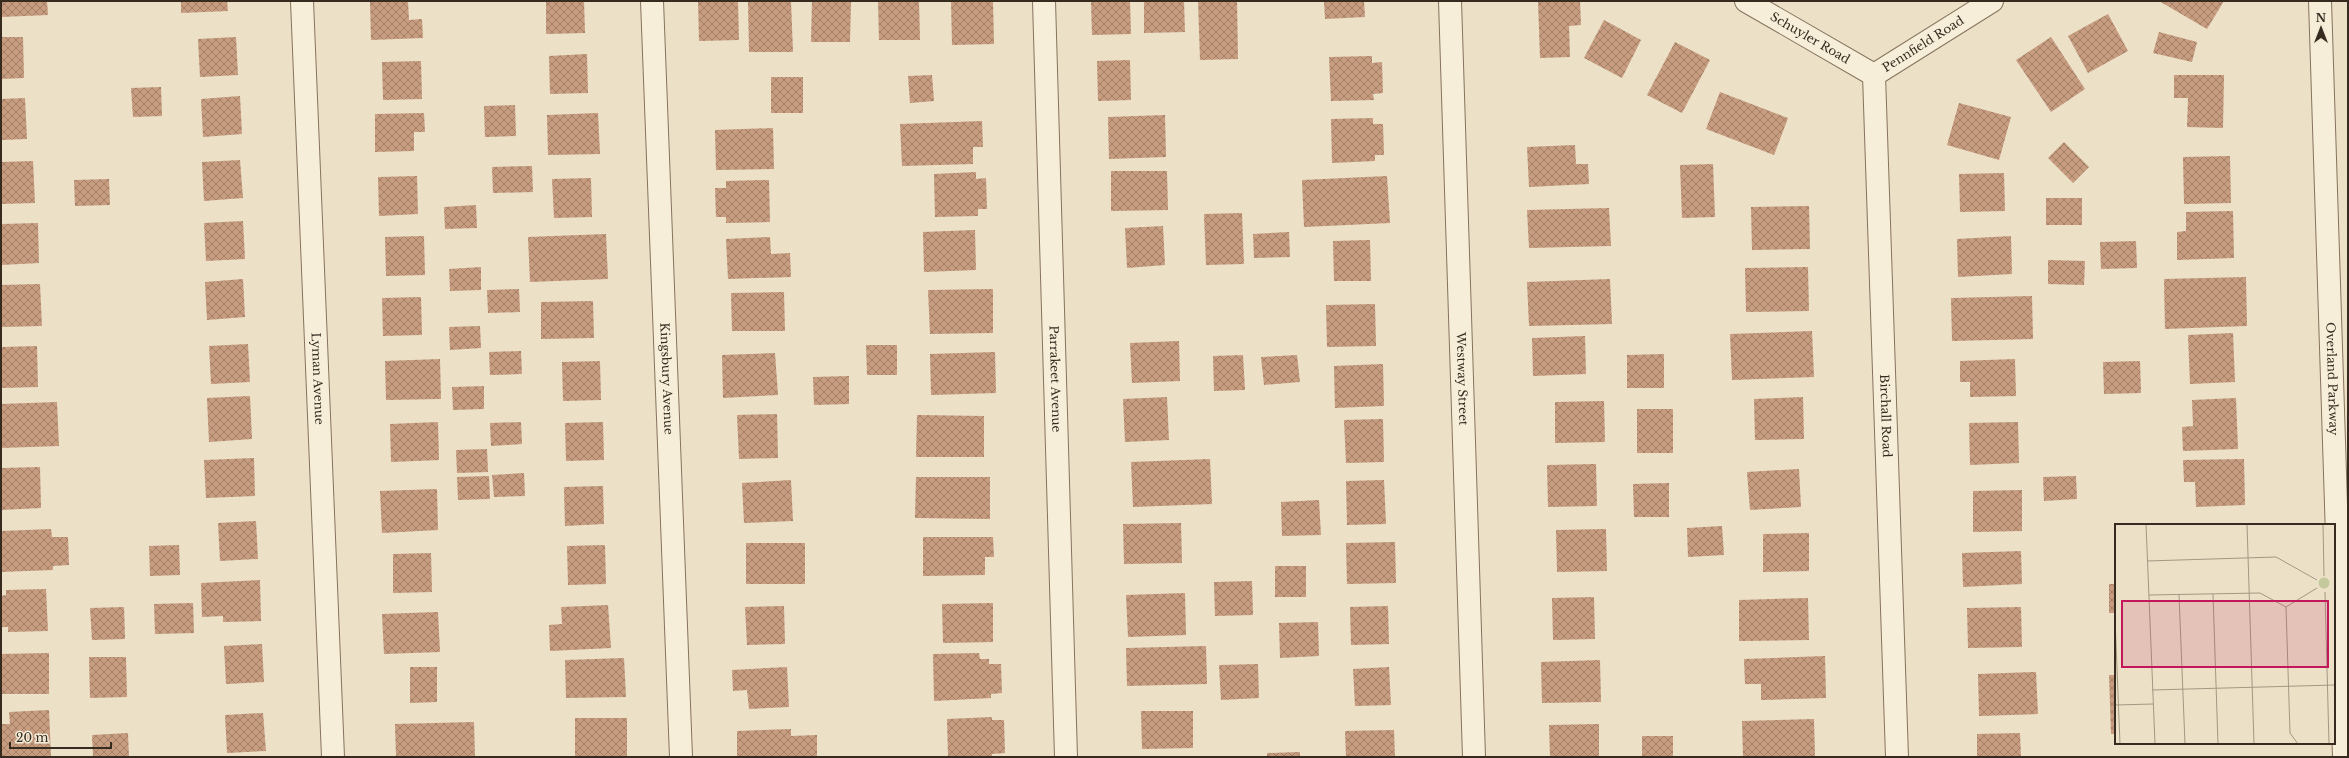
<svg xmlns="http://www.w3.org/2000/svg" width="2349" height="758" font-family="'Libre Baskerville',serif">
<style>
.building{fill:url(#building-cross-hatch)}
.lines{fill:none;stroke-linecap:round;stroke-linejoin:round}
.minor-casing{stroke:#86735d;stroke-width:24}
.minor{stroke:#f7eeda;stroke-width:22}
.labels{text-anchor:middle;stroke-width:3;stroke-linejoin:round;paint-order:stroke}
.street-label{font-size:12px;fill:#372b20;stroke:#f4ebd6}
.inset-road{fill:none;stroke:#a49884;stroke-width:1}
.view{fill:#c2185b;fill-opacity:0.15;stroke:#c2185b;stroke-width:2}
.inset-edge{fill:none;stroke:#372b20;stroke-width:2}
</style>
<defs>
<pattern id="building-cross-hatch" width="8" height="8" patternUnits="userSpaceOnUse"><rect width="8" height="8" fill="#c79c7f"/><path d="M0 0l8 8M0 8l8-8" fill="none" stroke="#a27f68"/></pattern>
</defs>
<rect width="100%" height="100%" fill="#ece0c7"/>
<g class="building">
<path d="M1,1H47L48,15L1,17Z"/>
<path d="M181,1H227L228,11L181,13Z"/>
<path d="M408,1L409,20L422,19L423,38L371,40L370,2Z"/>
<path d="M546,1H584L585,33L546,34Z"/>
<path d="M698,1H738L739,40L699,41Z"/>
<path d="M748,1H791L793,52H749Z"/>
<path d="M812,1L851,2L850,42H811Z"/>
<path d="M878,1H919L920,40H879Z"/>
<path d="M951,1H993L994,44L952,45Z"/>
<path d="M1091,1H1130L1131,34L1092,35Z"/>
<path d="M1144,1H1184L1185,32L1144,33Z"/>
<path d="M1198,1H1237L1238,59L1200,60Z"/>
<path d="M1324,1H1364L1365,17L1325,19Z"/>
<path d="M1538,1H1580L1581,25L1569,26L1570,57L1540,58Z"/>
<path d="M2159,1H2224L2207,29Z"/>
<path d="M2108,14L2128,51L2088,73L2068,36Z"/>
<path d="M1604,20L1641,40L1622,78L1584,58Z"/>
<path d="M2159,32L2197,42L2192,62L2153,53Z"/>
<path d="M1,37H23L24,78L1,79Z"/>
<path d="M236,37L238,75L200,77L198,39Z"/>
<path d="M2051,37L2085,89L2051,112L2016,60Z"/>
<path d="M1675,42L1710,60L1682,113L1647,95Z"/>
<path d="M587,54L588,93L550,94L549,56Z"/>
<path d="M1372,56V63L1382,62L1383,93L1373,94L1374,100L1331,101L1329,57Z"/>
<path d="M1130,60L1131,100L1098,101L1097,61Z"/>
<path d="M421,61L422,99L383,100L382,62Z"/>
<path d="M932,75L934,101L910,103L908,76Z"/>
<path d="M2174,75H2224L2223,128L2187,127L2188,98H2174Z"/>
<rect x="771" y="77" width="32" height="36"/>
<path d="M161,87L162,116L133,117L131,88Z"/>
<path d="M1720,92L1788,118L1774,155L1706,129Z"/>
<path d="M240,96L242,134L203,137L201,99Z"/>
<path d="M25,98L27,139L1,140V99Z"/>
<path d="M1959,103L2011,117L1999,160L1947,145Z"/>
<path d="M515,105L516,136L485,137L484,106Z"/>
<path d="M424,113L425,132H414V151L375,152V114Z"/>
<path d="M598,113L600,154L548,155L547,115Z"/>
<path d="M1165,115L1166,157L1109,159L1108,117Z"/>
<path d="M1373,118V124H1383L1384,155H1375V161L1332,163L1331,119Z"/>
<path d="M982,121L983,147H973V164L902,166L900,124Z"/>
<path d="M773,128L774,169L716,170L715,130Z"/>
<path d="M2064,142L2089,167L2073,183L2048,158Z"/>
<path d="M1575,145L1576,164H1588L1589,184L1529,187L1527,147Z"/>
<path d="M2230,156L2231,203L2184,204L2183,157Z"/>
<path d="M240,160L243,198L204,201L202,162Z"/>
<path d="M33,161L35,203L1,204V162Z"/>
<path d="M1713,164L1715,217L1682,218L1680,165Z"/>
<path d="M532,166L533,192L493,193L492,167Z"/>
<path d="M1111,171H1167L1168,210L1111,211Z"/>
<path d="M976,172V179L986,178L987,209H978V216L935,217L934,174Z"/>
<path d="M2004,173L2005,211L1960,212L1959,174Z"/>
<path d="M417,176L418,214L379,216L378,177Z"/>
<path d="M1387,176L1390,223L1304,227L1302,180Z"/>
<path d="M591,178L592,217L554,218L552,179Z"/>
<path d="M109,179L110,205L75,206L74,180Z"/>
<path d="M769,180L770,222L726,223V217H716L715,188H726V181Z"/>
<rect x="2046" y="198" width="36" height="27"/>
<path d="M476,205L477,228L445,229L444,207Z"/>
<path d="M1809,206L1810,249L1752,250L1751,207Z"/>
<path d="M1609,208L1611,246L1529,248L1527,210Z"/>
<path d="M2233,211L2234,258L2177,260V232L2186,231V212Z"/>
<path d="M1242,213L1244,264L1206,265L1204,214Z"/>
<path d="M243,221L245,259L206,261L204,223Z"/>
<path d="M38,223L39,263L1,265V224Z"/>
<path d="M1163,226L1165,265L1127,268L1125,228Z"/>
<path d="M975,230L976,270L924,272L923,232Z"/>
<path d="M1289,232L1290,257L1254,258L1253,234Z"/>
<path d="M606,234L608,279L530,282L528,237Z"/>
<path d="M424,236L425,275L386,276L385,237Z"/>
<path d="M2011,236L2012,274L1958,277L1957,239Z"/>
<path d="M770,237L771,254L790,253L791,277L728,279L726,239Z"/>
<path d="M1370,240L1371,281H1334L1333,241Z"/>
<path d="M2136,241L2137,268L2101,269L2100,242Z"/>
<path d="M2048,260L2085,261L2084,285L2048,284Z"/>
<path d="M481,267V290L450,291L449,269Z"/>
<path d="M1808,267L1809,311L1746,312L1745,268Z"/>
<path d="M2246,277L2247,326L2165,329L2164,279Z"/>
<path d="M243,279L245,317L207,320L205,282Z"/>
<path d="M1610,279L1612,324L1529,326L1527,282Z"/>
<path d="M40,284L42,326L1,327V285Z"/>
<path d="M519,289L520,312L488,313L487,290Z"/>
<path d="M993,289V333L930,334L928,290Z"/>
<path d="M784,292L785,331H732L731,293Z"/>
<path d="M2032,296L2033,339L1952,341L1951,298Z"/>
<path d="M421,297L422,335L383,336L382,298Z"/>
<path d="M593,301L594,338L541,339V302Z"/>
<path d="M1375,304L1376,346L1327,347L1326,305Z"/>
<path d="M480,326L481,348L450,350L449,327Z"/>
<path d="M1812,331L1814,377L1732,380L1730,334Z"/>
<path d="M2233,333L2235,382L2190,384L2188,335Z"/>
<path d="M1585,336L1586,374L1533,376L1532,338Z"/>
<path d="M1179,341L1180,381L1132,383L1130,343Z"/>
<path d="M248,344L250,382L211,384L209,346Z"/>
<path d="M866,345H897V375H867Z"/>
<path d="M37,346L38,387L1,388V347Z"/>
<path d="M521,351L522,374L490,375L489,352Z"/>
<path d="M995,352L996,393L931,395L930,354Z"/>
<path d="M775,353L778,395L723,398L722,355Z"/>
<path d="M1664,354V388H1627V355Z"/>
<path d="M1243,355L1245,390L1214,391L1213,356Z"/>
<path d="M1297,355L1300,382L1264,385L1261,357Z"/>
<path d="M440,359L441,399L386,400L385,361Z"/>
<path d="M2015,359L2016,396L1970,397V382H1960V361Z"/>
<path d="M600,361L601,400L563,401L562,362Z"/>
<path d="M2140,361L2141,393L2104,394L2103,362Z"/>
<path d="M1383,364L1384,406L1335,408L1334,366Z"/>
<path d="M849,376V404L814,405L813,377Z"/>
<path d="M484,386V409L453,410L452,387Z"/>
<path d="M250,396L252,439L209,442L207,398Z"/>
<path d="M1167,397L1169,440L1125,442L1123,399Z"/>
<path d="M1803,397L1804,439L1755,440L1754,399Z"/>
<path d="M2236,398L2238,449L2183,451L2182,427L2193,426L2192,400Z"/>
<path d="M1604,401L1605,442L1555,443V402Z"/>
<path d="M57,402L59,446L1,448V404Z"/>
<rect x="1637" y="409" width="36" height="44"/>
<path d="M777,414L778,458L739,459L737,415Z"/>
<path d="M917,415L984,416V457H916Z"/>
<path d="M1383,419L1384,462L1346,463L1344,420Z"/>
<path d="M438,422L439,460L391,462L390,424Z"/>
<path d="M521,422L522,444L491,446L490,423Z"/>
<path d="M603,422L604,460L566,461L565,423Z"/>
<path d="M2018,422L2019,463L1970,465L1969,423Z"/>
<path d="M487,449L488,472L457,473L456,450Z"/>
<path d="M254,458L255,496L206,498L204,460Z"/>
<path d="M1210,459L1212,504L1133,507L1131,462Z"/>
<path d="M2244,459L2245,505L2196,507L2195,482H2184L2183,460Z"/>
<path d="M1596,464L1597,506L1548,507L1547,465Z"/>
<path d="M40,467L41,508L1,510V468Z"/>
<path d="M1799,469L1801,507L1750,510L1747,472Z"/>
<path d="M524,473L525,496L494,497L492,475Z"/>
<path d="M489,476L490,499L458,500L457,477Z"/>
<path d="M2076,476L2077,499L2044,501L2043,477Z"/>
<path d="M916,477H990V519L915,518Z"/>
<path d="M791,480L793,521L744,523L742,483Z"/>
<path d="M1384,480L1386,524L1347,525L1346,481Z"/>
<path d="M1669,483V517H1634L1633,484Z"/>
<path d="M603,486L604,524L565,526L564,487Z"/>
<path d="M437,489L438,530L382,533L380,491Z"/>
<path d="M2022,490V531L1973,532V491Z"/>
<path d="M1319,500L1321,535L1282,536L1281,502Z"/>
<path d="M256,521L258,559L220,561L218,523Z"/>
<path d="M1181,523L1182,563L1124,564L1123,524Z"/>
<path d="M1722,526L1724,555L1688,557L1687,528Z"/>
<path d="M51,529L52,537H68L69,565L53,566V570L1,572V531Z"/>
<path d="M1606,529L1607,571L1557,572L1556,530Z"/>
<path d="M1809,533V571L1763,572V534Z"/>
<path d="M923,537H993L994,557H985V575L923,576Z"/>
<path d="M1395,542L1396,583L1347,584L1346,543Z"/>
<rect x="746" y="543" width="59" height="41"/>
<path d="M179,545L180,575L150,576L149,546Z"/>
<path d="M605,545L606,584L568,585L567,546Z"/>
<path d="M2021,551L2022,584L1963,587L1962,553Z"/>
<path d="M431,553L432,592L393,593V554Z"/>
<rect x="1275" y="566" width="31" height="31"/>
<path d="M260,580L261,621L223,622V616L202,617L201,583Z"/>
<path d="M1252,581L1253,615L1215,616L1214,582Z"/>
<rect x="2109" y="584" width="7" height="29"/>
<path d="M46,589L48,631L8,632V627H1V596L6,595V590Z"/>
<path d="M1185,593L1186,635L1128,637L1126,595Z"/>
<path d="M1594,597L1595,639L1553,640L1552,598Z"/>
<path d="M1808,598L1809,640L1739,641V600Z"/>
<path d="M193,603L194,633L155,634L154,604Z"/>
<path d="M993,603V642L943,643L942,604Z"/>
<path d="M608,605L611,648L550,651L549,625L562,624L561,607Z"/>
<path d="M784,606L785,644L747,645L745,607Z"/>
<path d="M1388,606L1389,644L1351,645L1350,607Z"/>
<path d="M124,607L125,639L92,640L90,608Z"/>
<path d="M2021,607L2022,647L1968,648L1967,608Z"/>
<path d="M438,612L440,652L384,654L382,614Z"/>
<path d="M1318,622L1319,656L1280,658L1279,623Z"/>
<path d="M262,644L264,682L226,684L224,646Z"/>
<path d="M1206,646L1207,684L1127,686L1126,648Z"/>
<path d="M49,653V694H1V654Z"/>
<path d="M979,653L980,659H989V664H1001L1002,693L991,694V698L934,701L933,654Z"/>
<path d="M1825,656L1826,698L1761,700V684H1745L1744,659Z"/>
<path d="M89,657H126L127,697L90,698Z"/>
<path d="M624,658L626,697L566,698L565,660Z"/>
<path d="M1600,660L1601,702L1542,703L1541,662Z"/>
<path d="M1258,664L1259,698L1221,700L1219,665Z"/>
<path d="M410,667H437V702L410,703Z"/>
<path d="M787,667L789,707L749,709L747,690L733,691L732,670Z"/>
<path d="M1389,667L1391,705L1355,706L1353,669Z"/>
<path d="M2036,672L2038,714L1979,716L1978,674Z"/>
<path d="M2109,675H2116V734H2111Z"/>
<path d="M49,710L51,756L1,757V724H10L9,712Z"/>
<path d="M1141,711H1193V748L1142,749Z"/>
<path d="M263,713L266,751L227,753L225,715Z"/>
<path d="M992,717V720H1004L1005,753L992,754V757H948L947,719Z"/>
<rect x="575" y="718" width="52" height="39"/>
<path d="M1814,719L1815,757H1743L1742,721Z"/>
<path d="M474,722L475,757H396L395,724Z"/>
<path d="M1599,724V757H1550L1549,725Z"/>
<path d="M791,729V736L817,735V757H737V731Z"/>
<path d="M1394,730L1395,757H1346L1345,731Z"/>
<path d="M128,733L129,757H93L92,735Z"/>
<path d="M2020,733L2021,757H1977V734Z"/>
<rect x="1642" y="736" width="31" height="21"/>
<path d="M1300,752V757H1267V753Z"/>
</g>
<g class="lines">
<defs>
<g id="minor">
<path id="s1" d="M302,1L333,757"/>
<path id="s2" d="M652,1L681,757"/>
<path id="s3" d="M1044,1L1066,757"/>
<path id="s4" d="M1450,1L1474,757"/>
<path id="s5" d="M1746,1L1874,75"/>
<path id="s6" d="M2320,1L2344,757"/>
<path id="s7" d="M1874,75L1897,757"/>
<path id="s8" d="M1874,75L1992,1"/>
</g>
</defs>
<use href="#minor" class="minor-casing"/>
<use href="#minor" class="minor"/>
</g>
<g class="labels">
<g class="street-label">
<text dy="4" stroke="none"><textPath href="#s5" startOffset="74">Schuyler Road</textPath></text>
<text dy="4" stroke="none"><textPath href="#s8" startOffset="58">Pennfield Road</textPath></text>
<text dy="4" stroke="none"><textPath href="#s1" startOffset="378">Lyman Avenue</textPath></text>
<text dy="4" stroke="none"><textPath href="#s2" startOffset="378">Kingsbury Avenue</textPath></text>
<text dy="4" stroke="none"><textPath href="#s3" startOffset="378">Parrakeet Avenue</textPath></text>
<text dy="4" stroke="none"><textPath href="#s4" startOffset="378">Westway Street</textPath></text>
<text dy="4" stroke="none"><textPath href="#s6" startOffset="378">Overland Parkway</textPath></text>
<text dy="4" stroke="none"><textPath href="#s7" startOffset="341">Birchall Road</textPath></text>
</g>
</g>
<g transform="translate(2115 524)">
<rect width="220" height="220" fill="#ece0c7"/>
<path d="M203.5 59a5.5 5.5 0 1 1 11 0a5.5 5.5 0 1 1-11 0Z" fill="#c4c99b"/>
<path class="inset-road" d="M0,0H14M31,0L40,220M132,0L139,220M208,0L209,52M32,37L161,33L202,56M210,68L214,220M98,70L103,220M34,71L145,69L171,83M64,71L70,220M171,83L175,209L183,220M171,83L202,64M0,94L5,220M37,166L220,161M0,181L38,180"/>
<path class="view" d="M7,77H213V143H7Z"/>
<rect width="220" height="220" class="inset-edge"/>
</g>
<rect width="2349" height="758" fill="none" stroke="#372b20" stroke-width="4"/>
<g transform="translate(2321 28)" stroke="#f4ebd6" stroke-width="3" paint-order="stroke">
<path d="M0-3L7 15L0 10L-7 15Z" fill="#372b20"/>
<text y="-6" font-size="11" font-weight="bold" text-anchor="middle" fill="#372b20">N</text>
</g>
<path d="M10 742v6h101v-6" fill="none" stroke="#372b20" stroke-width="2"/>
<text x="16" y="742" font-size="12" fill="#372b20" stroke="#f4ebd6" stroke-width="3" paint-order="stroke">20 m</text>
</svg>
